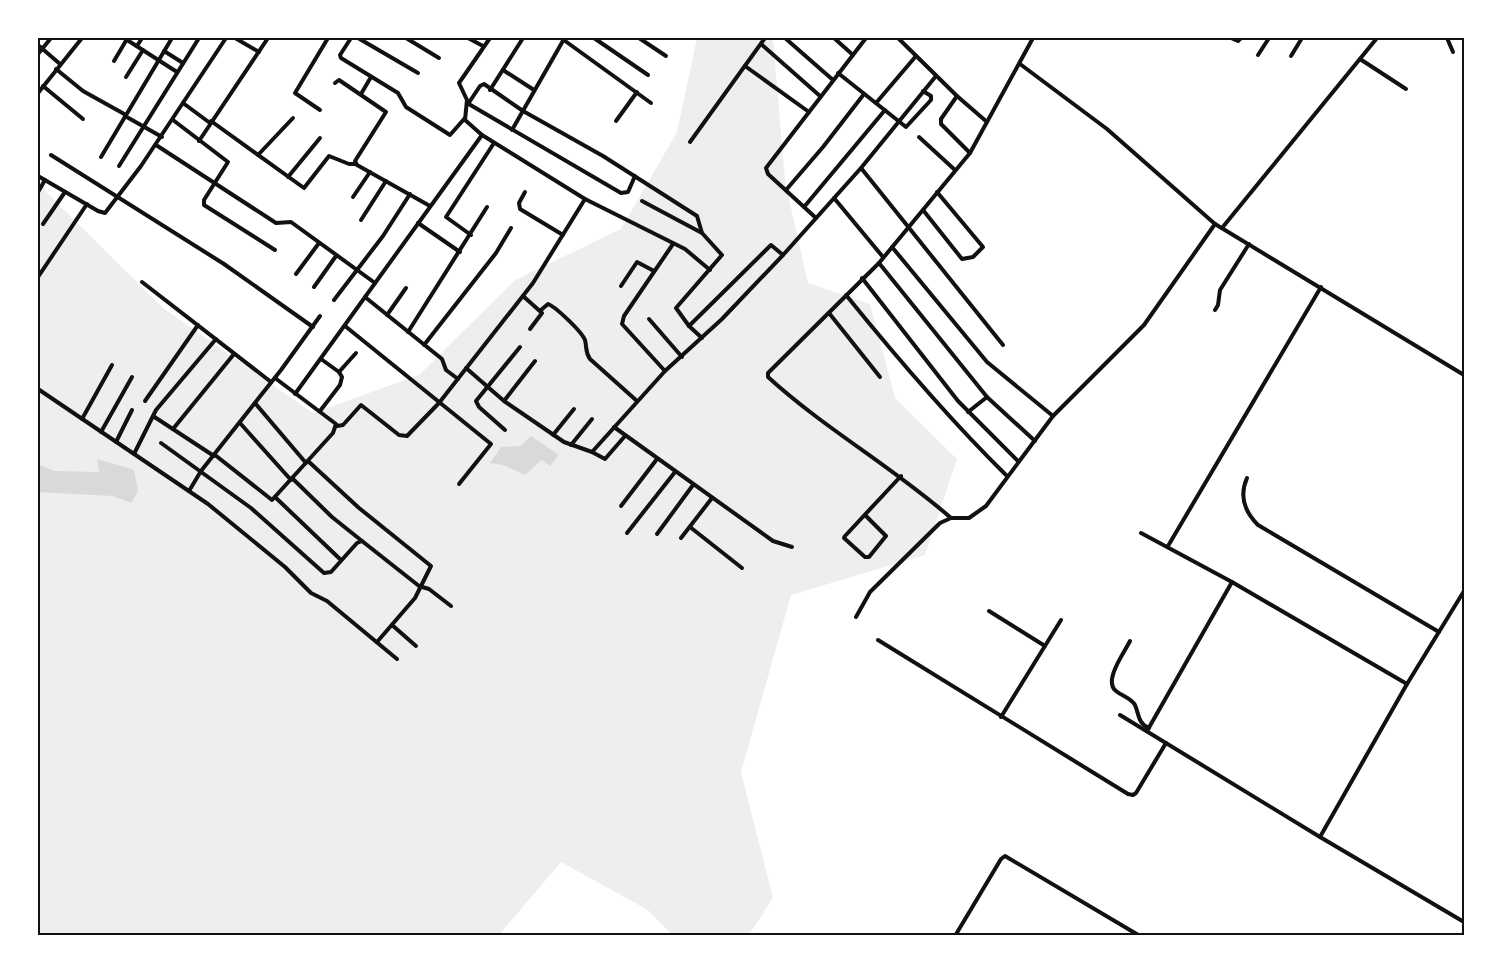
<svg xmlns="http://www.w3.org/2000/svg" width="1502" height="973" font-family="'Exo 2',sans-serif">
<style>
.green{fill:#eee}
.water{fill:#d9d9d9}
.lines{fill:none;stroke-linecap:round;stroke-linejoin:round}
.minor{stroke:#111;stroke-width:4}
.neatline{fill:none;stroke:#111;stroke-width:2}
</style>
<rect width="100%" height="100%" fill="#fff"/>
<path class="green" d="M697,38H773L785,181L808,283L870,304L895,398L957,459L925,555L791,595L741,772L773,898L749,935H672L648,910L561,862L499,935H38V172L46,192L163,308L313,413L419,375L515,280L621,229L677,132Z"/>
<g class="water">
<path d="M531,436L559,455L550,466L542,460L525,475L503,465L490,463L501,447L520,446Z"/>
<path d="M97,459L134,470L138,491L131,503L113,496L38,492V464L54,471L99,472Z"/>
</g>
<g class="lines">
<g class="minor">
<path d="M124,38L177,72"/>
<path d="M235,38L259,52"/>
<path d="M351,38L340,55L341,58L398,93L406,107L450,135L465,118"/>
<path d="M358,38L418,73"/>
<path d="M406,38L439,58"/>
<path d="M468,38L483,46"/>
<path d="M490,38L459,83L467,100L465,120L482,135L585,199L685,249L710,270"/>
<path d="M561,38L651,103"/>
<path d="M594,38L648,75"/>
<path d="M639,38L666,56"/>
<path d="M785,38L833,80"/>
<path d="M834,38L853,55"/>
<path d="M898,38L957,96L987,122"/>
<path d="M1231,38L1238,41L1241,38"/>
<path d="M1447,38L1453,52"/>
<path d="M761,44L820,96"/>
<path d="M38,45L60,64"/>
<path d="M137,46L142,38"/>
<path d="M164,51L183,63"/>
<path d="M38,54L51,38"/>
<path d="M1258,55L1269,38"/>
<path d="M1291,56L1302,38"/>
<path d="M1360,59L1406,89"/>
<path d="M114,61L127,39"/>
<path d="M1020,64L1107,129L1215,224L1464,375"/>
<path d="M745,66L809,112"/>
<path d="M56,69L83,91L126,115"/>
<path d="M503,70L534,90"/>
<path d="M838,73L906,127L931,100V96L923,91"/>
<path d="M126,77L143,50"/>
<path d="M335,83L339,80L386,112L355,161L357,165L430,206"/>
<path d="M43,86L83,119"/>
<path d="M490,90L523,38"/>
<path d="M38,93L82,38"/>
<path d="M361,94L371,77"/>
<path d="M957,96L941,119V124L970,153"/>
<path d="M183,103L210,123"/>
<path d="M467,103L621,193L628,192L635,176"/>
<path d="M876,103L916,56"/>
<path d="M468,104L480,86L484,84L523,111L603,156L697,216L702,233L722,255L676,308L689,326"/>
<path d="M320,110L295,93L328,38"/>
<path d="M125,116L162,137"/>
<path d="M173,120L228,162L204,200V205L275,250"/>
<path d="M211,121L304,188L329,156L349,164H356"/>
<path d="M616,121L637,92"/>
<path d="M512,130L564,39"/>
<path d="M919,137L955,170"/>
<path d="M199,141L268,38"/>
<path d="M690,142L765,38"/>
<path d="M156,145L276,223L291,222L375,283"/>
<path d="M51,155L224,264L313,327"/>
<path d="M258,155L293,118"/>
<path d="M101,157L172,38"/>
<path d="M119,166L199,38"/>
<path d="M861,168L1003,345"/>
<path d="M38,176L98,211L105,213L141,166L226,38"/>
<path d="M288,177L320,138"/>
<path d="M786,190L823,147L864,94"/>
<path d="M38,192L45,180"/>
<path d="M525,192L519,203L520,209L563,235"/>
<path d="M353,197L370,172"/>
<path d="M834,198L883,257"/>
<path d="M642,201L702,233"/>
<path d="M804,207L885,110"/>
<path d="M923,210L962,259L973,257L983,247L937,192"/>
<path d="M816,218L768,174L766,168L866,38"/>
<path d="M361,220L386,181"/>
<path d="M418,223L460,252"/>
<path d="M43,224L65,192"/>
<path d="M1222,228L1377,38"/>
<path d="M471,235L446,217L494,143"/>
<path d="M673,244L624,316L622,324L665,371L722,319L783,255L861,168L936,76"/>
<path d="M892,247L987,362L1053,416"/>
<path d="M879,263L987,397L1035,441"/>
<path d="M296,274L319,243"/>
<path d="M38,277L87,204"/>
<path d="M862,278L958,401L1018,461"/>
<path d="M142,282L271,382"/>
<path d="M621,286L637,262L654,271"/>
<path d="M314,287L336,256"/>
<path d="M846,295C897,358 949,419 1007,476"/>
<path d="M523,296L542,313L530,329"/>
<path d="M365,297L442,359L446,370L458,379"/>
<path d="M334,300L383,236L410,194"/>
<path d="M541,310L548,304C556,307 582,332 585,340C587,348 585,352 590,359L637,401"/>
<path d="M1215,310L1218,305L1220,290L1249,244"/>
<path d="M829,313L880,377"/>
<path d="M387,315L406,288"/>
<path d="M649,319L682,357"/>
<path d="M345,326L491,444L459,484"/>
<path d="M408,332L487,207"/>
<path d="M702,338L689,326L771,245L783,255"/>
<path d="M424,345L496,253L511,228"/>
<path d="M321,359L339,372L356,353"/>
<path d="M466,368L504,401L564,442L592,452L665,371"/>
<path d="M38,389L208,504L285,567L311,593L327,601L397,659"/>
<path d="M295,394L482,135"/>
<path d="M145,401L198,325"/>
<path d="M504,401L535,361"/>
<path d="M255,403L306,463"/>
<path d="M320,411L340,385L342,377L339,372"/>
<path d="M968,412L987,397"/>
<path d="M153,416L214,456"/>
<path d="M82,419L112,365"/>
<path d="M240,423L291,480"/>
<path d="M337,426L343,425L361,405L399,435L407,436L439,403L533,283L585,199"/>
<path d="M614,427L773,541L792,547"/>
<path d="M173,429L234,354"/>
<path d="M505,430L479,407L476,401L520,347"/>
<path d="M101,432L132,377"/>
<path d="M553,435L574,409"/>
<path d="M116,442L132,410"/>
<path d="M161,443L251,508L324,573L331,572L357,543L362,541L419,586L429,589L451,606"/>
<path d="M571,445L592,419"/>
<path d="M592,452L605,459L625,436"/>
<path d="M134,454L156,410L216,339"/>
<path d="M215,455L272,500L333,433L336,424L275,378"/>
<path d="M308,461L359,508L431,566L415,598L377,642"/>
<path d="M292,478L332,517L362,541"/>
<path d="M1247,478C1239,496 1244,511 1258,525L1439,632"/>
<path d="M189,491L201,471L281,370L320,316"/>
<path d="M275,497L341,560"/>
<path d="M621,506L657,459"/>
<path d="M865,515L886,536L869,557H865L844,538L845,536L901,476"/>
<path d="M951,518C893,467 825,429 768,377V373L879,263L970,153L1033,38"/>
<path d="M690,527L742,568"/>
<path d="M627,533L675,472"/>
<path d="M1141,533L1232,582L1407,684"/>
<path d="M657,534L693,485"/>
<path d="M681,538L712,498"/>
<path d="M1168,546L1321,287"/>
<path d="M989,611L1045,646"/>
<path d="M856,617L870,592L940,523L951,518H969L986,506L1053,416L1144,325L1215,224"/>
<path d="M392,625L416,646"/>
<path d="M878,640L1128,794L1133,795L1136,793L1166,743"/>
<path d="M1130,641C1124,653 1103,681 1116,691C1122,696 1131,698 1135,705C1139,714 1138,724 1149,728"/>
<path d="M1120,715L1320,837L1464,922"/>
<path d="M1001,717L1061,620"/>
<path d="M1147,731L1232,582"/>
<path d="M1320,837L1407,684L1464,591"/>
<path d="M1464,869V879"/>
<path d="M955,936L1001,859L1005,856L1140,936"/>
</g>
</g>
<rect width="1502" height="973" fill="none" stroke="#ffffff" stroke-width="78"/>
<rect x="39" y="39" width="1424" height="895" class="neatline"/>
</svg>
